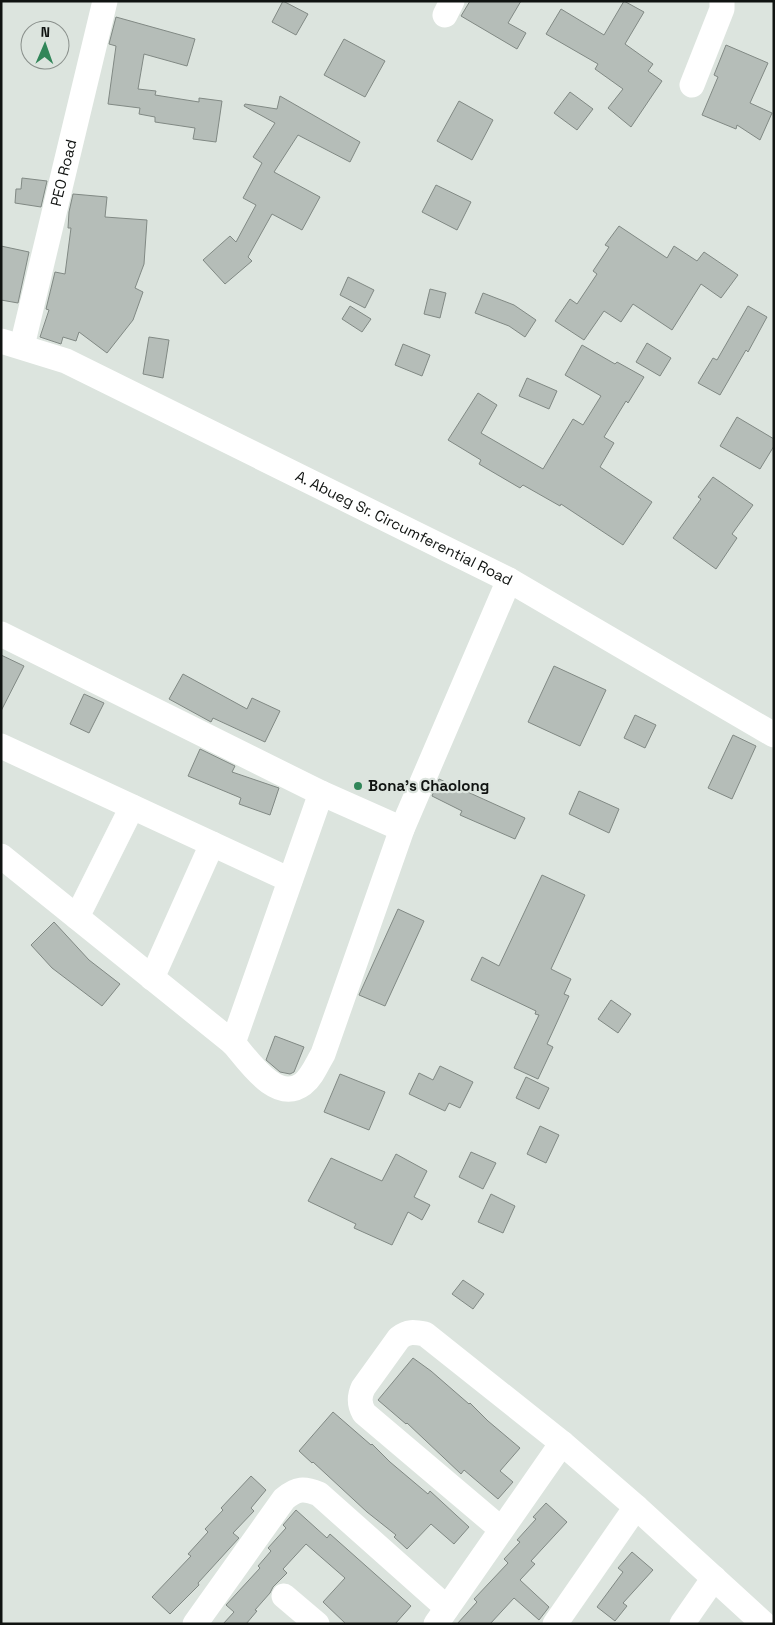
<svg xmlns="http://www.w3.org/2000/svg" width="775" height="1625" font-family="'Space Grotesk',sans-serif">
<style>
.building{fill:#b5bdb8;stroke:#818984}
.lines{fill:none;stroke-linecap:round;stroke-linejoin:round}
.minor{stroke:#fff;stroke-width:25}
.poi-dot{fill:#318659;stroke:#dce4de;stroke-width:2}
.labels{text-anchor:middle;stroke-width:4.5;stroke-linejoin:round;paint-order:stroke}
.street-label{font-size:15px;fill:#101311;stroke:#dce4de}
.poi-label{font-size:15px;font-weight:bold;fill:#101311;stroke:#dce4de;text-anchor:start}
</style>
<rect width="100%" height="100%" fill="#dce4de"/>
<g class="building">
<path d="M283,1L308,14L296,35L272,22Z"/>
<path d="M470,1H521L508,23L526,33L517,49L461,16Z"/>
<path d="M624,1L644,12L625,44L653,64L648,71L662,81L631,127L608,108L623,89L595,69L598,64L546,34L561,9L604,35Z"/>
<path d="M116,17L195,39L187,66L144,54L138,89L156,91L155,95L199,102V98L222,101L216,142L193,139L195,128L155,122V117L139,114L140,108L108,104L116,46L109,44Z"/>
<path d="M344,39L385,61L365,97L324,75Z"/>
<path d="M726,45L768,63L750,103L772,113L760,140L737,125L736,129L702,115L718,77L714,75Z"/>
<path d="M570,92L593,109L577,130L554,113Z"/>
<path d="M280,96L360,142L350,162L298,135L274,172L320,197L302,230L272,214L248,257L252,261L225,284L203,260L230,236L236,242L256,205L243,198L262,163L253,157L275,123L244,106L245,104L277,109Z"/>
<path d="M459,101L493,120L472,160L437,141Z"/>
<path d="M22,178L47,181L41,207L15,203L16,189H21Z"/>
<path d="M436,185L471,202L457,230L422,212Z"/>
<path d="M73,194L107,197L105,217L147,220L144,264L135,288L143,292L133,320L107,353L79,332L76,341L63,337L61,344L40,337L49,310L46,309L55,272L65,274L71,228H68L69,212Z"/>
<path d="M619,226L667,258L674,246L697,261L704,252L738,275L721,298L701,284L672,330L633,304L621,322L604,311L584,340L555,321L570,299L577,304L597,274L593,271L609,247L605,245Z"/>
<path d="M1,246L29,252L18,303L1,300Z"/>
<path d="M348,277L374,290L365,308L340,295Z"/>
<path d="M430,289L446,293L440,318L424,314Z"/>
<path d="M483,293L514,305L536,320L525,337L509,326L475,313Z"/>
<path d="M350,306L371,319L362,332L342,319Z"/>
<path d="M748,306L767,317L748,352L746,350L720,395L698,383L713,358L717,360Z"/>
<path d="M149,337L169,340L163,378L143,374Z"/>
<path d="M647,343L671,358L660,376L636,362Z"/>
<path d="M403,344L430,355L422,376L395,365Z"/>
<path d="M582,345L615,364L617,362L644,377L628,403L626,401L604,437L614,443L600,467L652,502L623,545L561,504L560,506L523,485L520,488L479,464L481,460L448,440L478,393L497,405L481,433L543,469L573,419L583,425L601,396L565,375Z"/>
<path d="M527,378L557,391L549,409L519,396Z"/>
<path d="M737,417L774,439V446L760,469L720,446Z"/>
<path d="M713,477L753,505L732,534L737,538L716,569L673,538L701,499L698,497Z"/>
<path d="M1,655L24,666L1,711Z"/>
<path d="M554,666L606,690L580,746L528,722Z"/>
<path d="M183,674L247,709L252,698L280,711L265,742L213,718L211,722L169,699Z"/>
<path d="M84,694L104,703L89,733L70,724Z"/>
<path d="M635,715L656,725L645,748L624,738Z"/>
<path d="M733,735L756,746L732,799L708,788Z"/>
<path d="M200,749L235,766L232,772L279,788L270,815L239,804L241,798L188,776Z"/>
<path d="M439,779L525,818L515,839L460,815L462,811L432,796Z"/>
<path d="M579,791L619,809L609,833L569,814Z"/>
<path d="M542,875L585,895L551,969L571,979L564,994L569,996L547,1044L553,1047L538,1079L514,1068L539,1015L535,1014L536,1011L471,980L482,957L499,966Z"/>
<path d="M398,909L424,921L385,1006L359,995Z"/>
<path d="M54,922L89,960L120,984L102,1006L52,968L31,945Z"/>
<path d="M611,1000L631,1014L618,1033L598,1019Z"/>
<path d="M275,1036L304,1047L294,1072L290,1074L280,1072L266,1060Z"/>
<path d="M440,1066L473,1082L460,1108L449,1103L445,1111L409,1094L419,1073L433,1080Z"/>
<path d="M340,1074L385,1092L369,1130L324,1112Z"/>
<path d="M526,1077L549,1088L539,1109L516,1098Z"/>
<path d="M540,1126L559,1135L546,1163L527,1154Z"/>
<path d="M471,1152L496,1163L483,1189L459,1177Z"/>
<path d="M396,1154L427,1171L414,1197L430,1205L422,1220L408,1212L392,1245L354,1228L356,1224L308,1201L331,1158L382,1181Z"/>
<path d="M491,1194L515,1206L503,1233L478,1222Z"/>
<path d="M463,1280L484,1294L473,1309L452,1294Z"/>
<path d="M413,1358L431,1371L469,1404L470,1403L488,1421L520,1448L500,1471L513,1482L498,1499L464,1470L461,1474L407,1423L406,1424L378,1400Z"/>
<path d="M333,1412L371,1445L372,1444L390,1462L428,1494L430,1491L469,1527L454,1544L431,1524L407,1549L394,1537L396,1535L367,1512L313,1462L312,1463L299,1451Z"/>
<path d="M251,1476L266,1490L251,1508L254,1511L233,1533L239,1538L198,1583L199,1585L170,1614L152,1597L191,1556L188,1554L208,1532L205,1529L223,1510L221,1508Z"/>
<path d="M546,1503L567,1522L531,1561L535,1564L520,1580L549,1607L546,1611L539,1620L514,1598L490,1624H457L477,1602L474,1599L508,1563L504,1559L520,1542L517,1540L536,1519L533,1517Z"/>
<path d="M296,1510L327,1538L330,1534L411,1606L395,1624H346L323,1602L345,1578L306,1544L283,1569L287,1573L273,1587L270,1593L255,1610L257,1611L246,1624H223L234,1612L226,1605L260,1568L258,1566L271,1551L268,1548L286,1528L283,1525Z"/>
<path d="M632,1552L653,1570L623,1603L627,1606L615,1621L597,1607L623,1572L618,1568Z"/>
</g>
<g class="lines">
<g class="minor">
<path d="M445,15L452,1"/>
<path d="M692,85L722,9V1"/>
<path id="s1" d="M1,341L66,361L509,580L774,735"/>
<path id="s2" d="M22,346L105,1"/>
<path d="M1,634L321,793L402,829"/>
<path d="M1,746L290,880"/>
<path d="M1,856L233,1043C248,1060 276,1104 303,1084C312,1077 317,1064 323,1054L402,829L509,580"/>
<path d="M77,917L132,807"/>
<path d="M152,978L212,844"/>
<path d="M233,1043L321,793"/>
<path d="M501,1529L364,1413C359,1404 359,1397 363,1388L399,1338C408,1331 414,1332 425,1334L562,1443L636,1507L764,1624"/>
<path d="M284,1596L317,1624"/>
<path d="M195,1624L284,1499C297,1488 304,1488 319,1494L447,1608"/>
<path d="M436,1624L562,1443"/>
<path d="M555,1624L636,1507"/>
<path d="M682,1624L714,1578"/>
</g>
</g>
<circle class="poi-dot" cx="358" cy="786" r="5"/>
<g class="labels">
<g class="street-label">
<text dy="5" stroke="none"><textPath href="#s2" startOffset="178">PEO Road</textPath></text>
<text dy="5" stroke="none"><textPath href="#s1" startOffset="445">A. Abueg Sr. Circumferential Road</textPath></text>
</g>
<g class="poi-label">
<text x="368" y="791">Bona’s Chaolong</text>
</g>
</g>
<rect width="775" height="1625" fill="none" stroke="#101311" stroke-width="5"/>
<g transform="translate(45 45) rotate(2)"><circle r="24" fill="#dce4de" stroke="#8a908c"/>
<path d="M0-4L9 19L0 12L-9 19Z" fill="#318659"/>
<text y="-8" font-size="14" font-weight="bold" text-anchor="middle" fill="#101311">N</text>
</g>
</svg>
